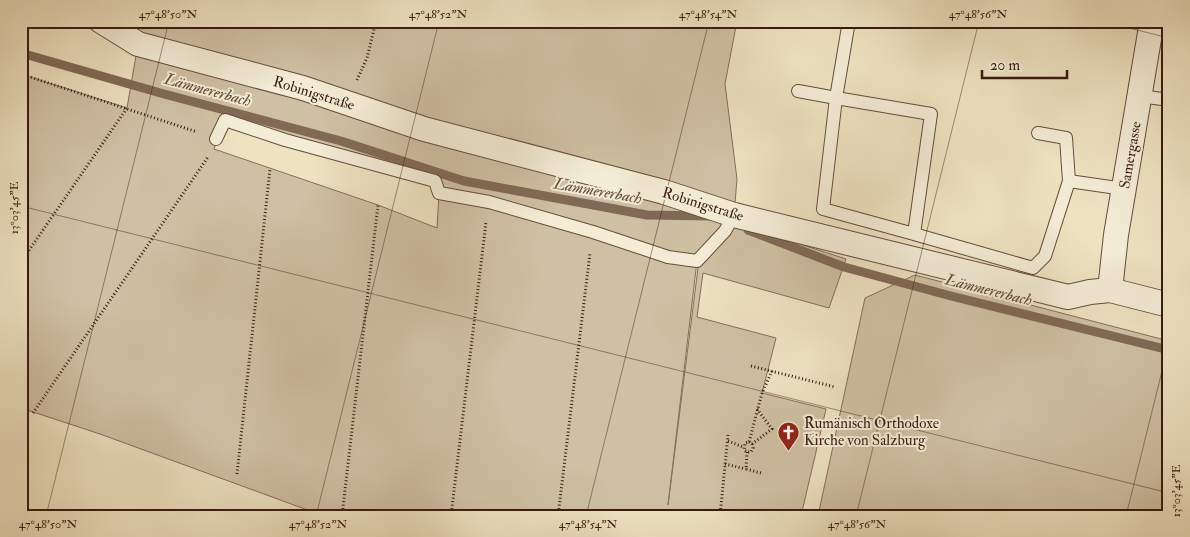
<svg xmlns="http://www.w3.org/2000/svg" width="1190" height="537" font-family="'IM FELL Double Pica',serif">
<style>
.green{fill:#cfc0a3;stroke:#846e58;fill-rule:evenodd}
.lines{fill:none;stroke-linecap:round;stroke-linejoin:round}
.stream{stroke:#806a55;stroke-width:9}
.lane-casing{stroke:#664d3b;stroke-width:14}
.street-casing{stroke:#664d3b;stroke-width:26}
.path{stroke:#381b0e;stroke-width:3;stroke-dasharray:1 2.5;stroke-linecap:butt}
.lane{stroke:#f4ecd7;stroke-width:12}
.street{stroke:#f4ecd7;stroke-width:24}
.ticks{fill:none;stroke:#381b0e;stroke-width:1;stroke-opacity:0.45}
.labels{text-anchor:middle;stroke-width:4;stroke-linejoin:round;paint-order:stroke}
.street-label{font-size:15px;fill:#381b0e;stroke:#f4ecd7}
.poi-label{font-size:15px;fill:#381b0e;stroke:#f4ecd7;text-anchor:start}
.water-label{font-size:16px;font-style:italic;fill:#624937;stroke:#f4ecd7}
.neatline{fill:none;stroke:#381b0e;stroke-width:2}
.ticks-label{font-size:12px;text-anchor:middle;fill:#381b0e}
</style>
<rect width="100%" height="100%" fill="#eee2c1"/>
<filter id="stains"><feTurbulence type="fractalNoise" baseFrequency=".004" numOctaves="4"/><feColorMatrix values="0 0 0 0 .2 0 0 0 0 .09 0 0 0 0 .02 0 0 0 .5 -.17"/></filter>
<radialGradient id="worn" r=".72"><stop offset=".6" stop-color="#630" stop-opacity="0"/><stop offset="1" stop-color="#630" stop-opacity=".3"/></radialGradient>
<g class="green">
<path d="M91,21H737L725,84L737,179L734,215L697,261L668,505L698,268L738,224L846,259L829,308L703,273L697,317L776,338L762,393L826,409L801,516H324L100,434L21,408V74L127,108L138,44ZM225,120L435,181L439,193L437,228L378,205L214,149Z"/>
<path d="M915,275L1169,341V516H818L865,298Z"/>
</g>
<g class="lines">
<g class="stream">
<path d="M21,53L164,94L341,141L464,181L647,215L710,216"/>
<path d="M748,230L844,267L951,296L1169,350"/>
</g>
<defs>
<g id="lane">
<path d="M798,91L836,98L849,21"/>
<path d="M1140,96L1169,100"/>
<path d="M1038,133L1066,138L1069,181"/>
<path d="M216,139L225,120L285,140L435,181L439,193L489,202L593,232L668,257L697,261L725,231L734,215"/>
<path d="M914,234L823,209L836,98L931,114L914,234L1033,268L1045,256L1069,181L1124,189"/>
</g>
<g id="street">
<path d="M101,21L138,44L303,88L424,129L664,192L734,215L1068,297L1090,292L1110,290L1169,305"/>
<path d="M1110,290L1116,235L1152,21"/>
</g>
</defs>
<use href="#lane" class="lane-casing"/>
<use href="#street" class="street-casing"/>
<g class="path">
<path d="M21,74L197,132"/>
<path d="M357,80L367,58L376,21"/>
<path d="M21,262L127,108"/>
<path d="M751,366L835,387"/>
<path d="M33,413L208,157"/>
<path d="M728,441L743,447"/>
<path d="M749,442L752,444L753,448L751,452H747L744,450L745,443L749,442L762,393L772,371"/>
<path d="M752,444L772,429L757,409"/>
<path d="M747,452L746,469L761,473"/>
<path d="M725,464L746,469"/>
<path d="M237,474L270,169"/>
<path d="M342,516L378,205"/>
<path d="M451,516L486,222"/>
<path d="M558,516L590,253"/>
<path d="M720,516L728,435"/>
</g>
<use href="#lane" class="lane"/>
<use href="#street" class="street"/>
</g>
<path class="ticks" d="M1101,21L1169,38M21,206L1169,493M46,516L169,21M316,516L439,21M586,516L709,21M856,516L979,21M1126,516L1169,343"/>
<defs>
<symbol id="church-pin" viewBox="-11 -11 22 30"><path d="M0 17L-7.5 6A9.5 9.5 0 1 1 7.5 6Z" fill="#8f2418" stroke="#f4ecd7"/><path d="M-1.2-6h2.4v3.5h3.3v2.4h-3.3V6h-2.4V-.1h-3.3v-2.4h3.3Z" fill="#fff"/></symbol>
</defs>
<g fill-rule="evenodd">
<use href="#church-pin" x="776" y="420" width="25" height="34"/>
</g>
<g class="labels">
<g class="street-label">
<text transform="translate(314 93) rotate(17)" y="5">Robinigstraße</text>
<text transform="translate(1130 155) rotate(-80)" y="5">Samergasse</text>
<text transform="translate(703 204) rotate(17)" y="5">Robinigstraße</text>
</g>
<g class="poi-label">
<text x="804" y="428">Rumänisch Orthodoxe<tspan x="804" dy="17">Kirche von Salzburg</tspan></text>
</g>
<g class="water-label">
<text transform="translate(208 89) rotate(15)" y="6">Lämmererbach</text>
<text transform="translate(598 190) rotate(10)" y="6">Lämmererbach</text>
<text transform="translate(989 289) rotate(14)" y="6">Lämmererbach</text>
</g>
</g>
<rect width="1190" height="537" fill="none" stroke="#eee2c1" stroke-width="55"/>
<path d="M982 70v8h85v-8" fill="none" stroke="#381b0e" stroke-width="2.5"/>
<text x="990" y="70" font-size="15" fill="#381b0e" stroke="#f4ecd7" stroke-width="4" paint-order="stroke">20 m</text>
<rect x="28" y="28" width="1134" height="482" class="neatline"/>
<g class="ticks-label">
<text x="168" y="18">47°48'50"N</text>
<text x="438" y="18">47°48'52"N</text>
<text x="708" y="18">47°48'54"N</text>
<text x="978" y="18">47°48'56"N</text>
<text transform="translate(14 208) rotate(-90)" y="4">13°03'45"E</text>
<text transform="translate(1176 491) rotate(-90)" y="4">13°03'45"E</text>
<text x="48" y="528">47°48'50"N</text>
<text x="318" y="528">47°48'52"N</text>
<text x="588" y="528">47°48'54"N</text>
<text x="857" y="528">47°48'56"N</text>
</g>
<rect width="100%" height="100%" filter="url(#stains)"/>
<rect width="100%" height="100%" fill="url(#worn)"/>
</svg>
